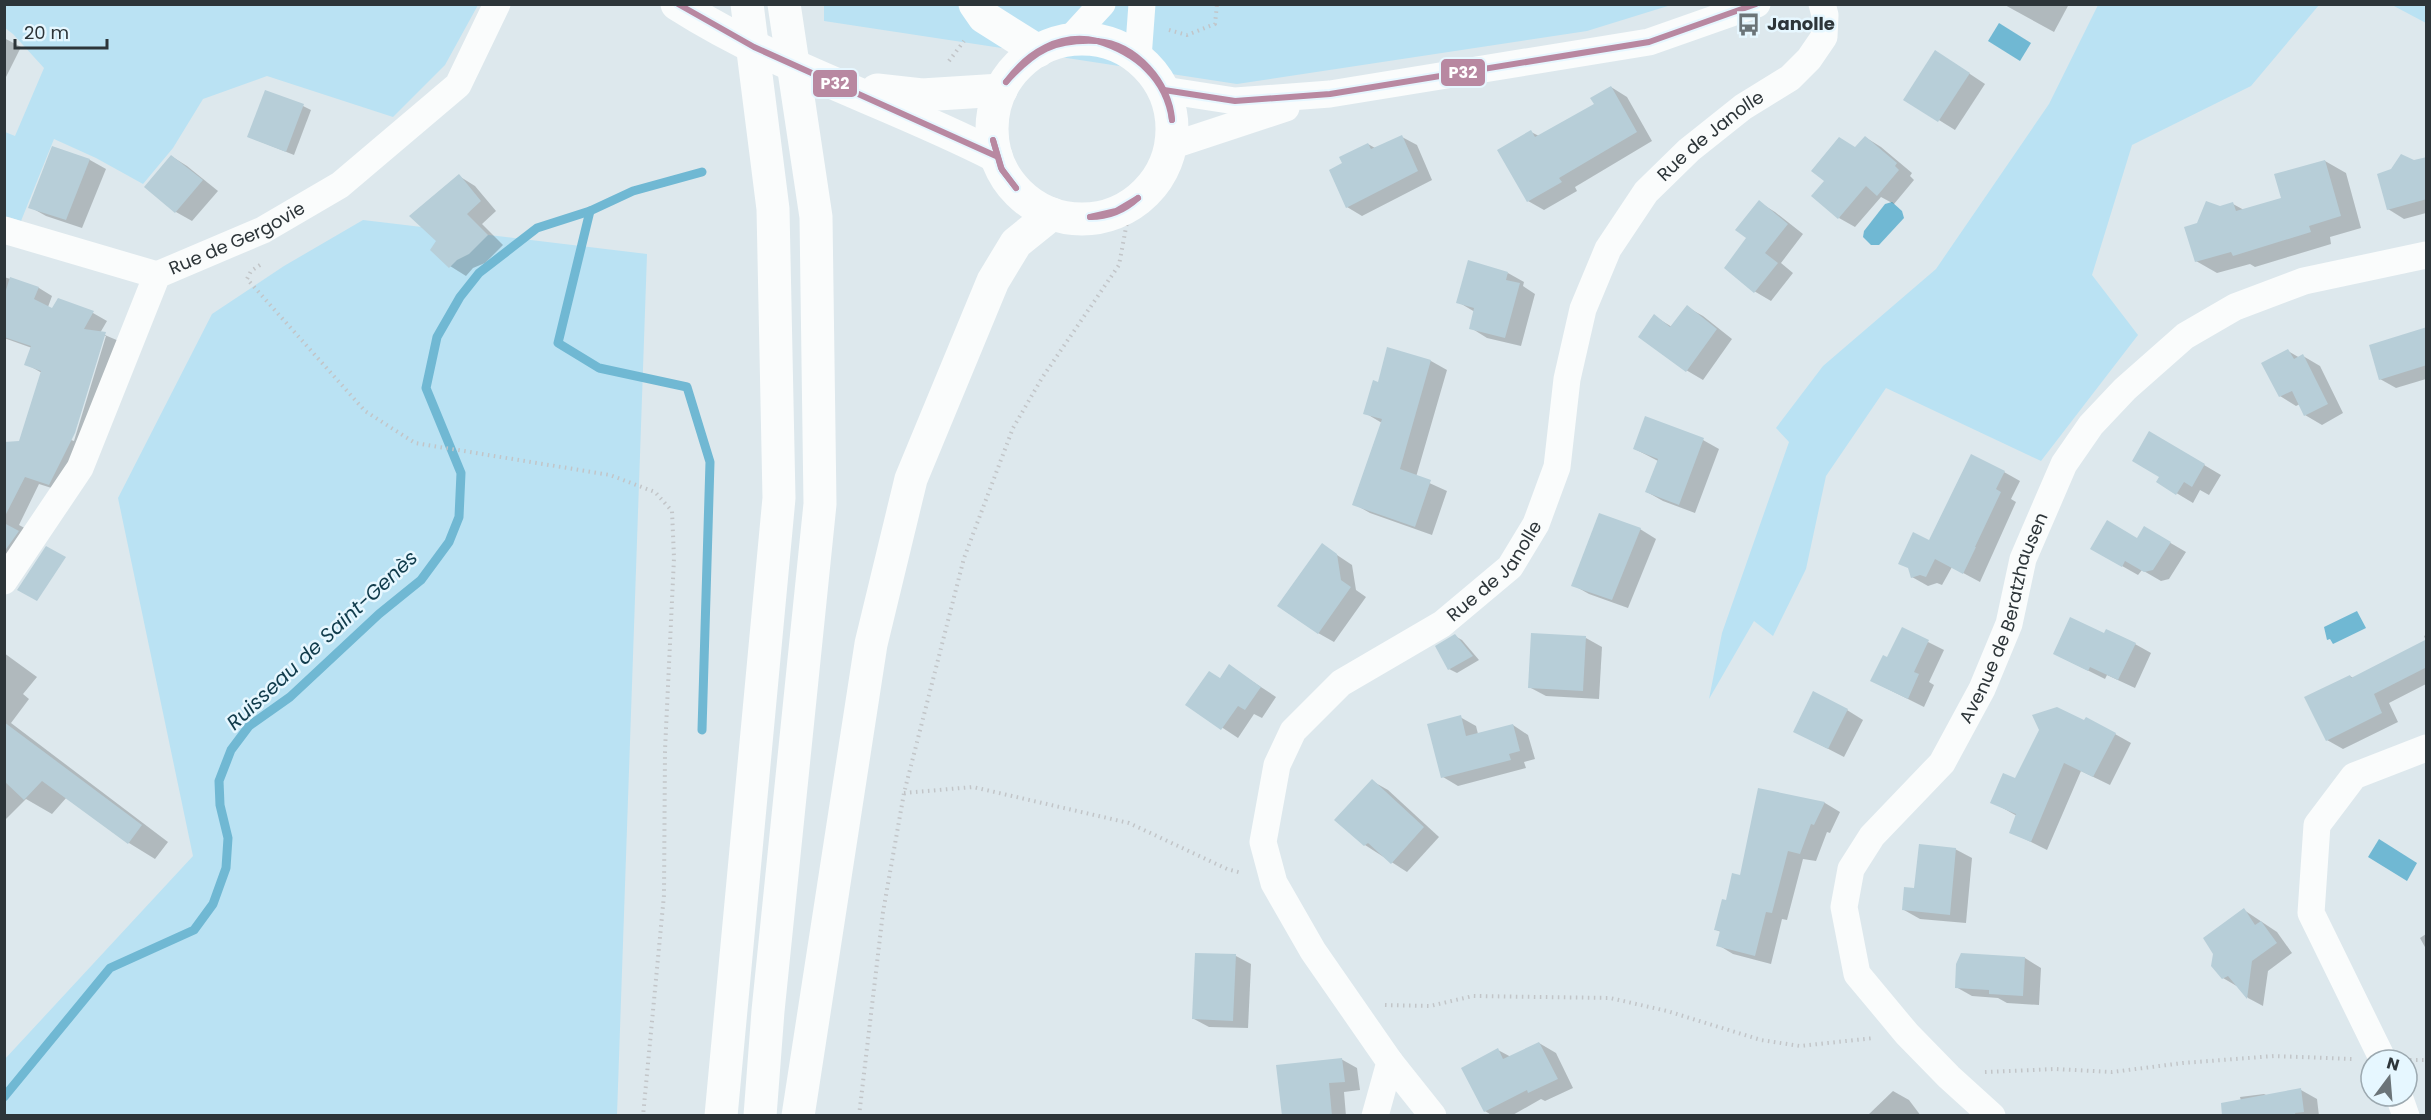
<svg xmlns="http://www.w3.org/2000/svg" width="2431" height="1120" font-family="Poppins,sans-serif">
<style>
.green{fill:#bae2f3}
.water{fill:#70b8d3}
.shadow{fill:#0003;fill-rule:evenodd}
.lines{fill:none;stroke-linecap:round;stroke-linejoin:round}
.stream{stroke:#70b8d3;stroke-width:9}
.building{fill:#b7ced8}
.path{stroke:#c2c5c8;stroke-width:4;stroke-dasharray:1.5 4.5;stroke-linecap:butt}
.minor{stroke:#fafcfc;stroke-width:27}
.tertiary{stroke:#fafcfc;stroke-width:33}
.trunk{stroke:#fafcfc;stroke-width:33}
.bus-1-casing{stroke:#e6f7ff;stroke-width:10}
.bus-1{stroke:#b888a1;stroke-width:6}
.labels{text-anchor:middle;stroke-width:5;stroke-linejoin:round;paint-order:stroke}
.poi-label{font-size:18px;font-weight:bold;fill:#2d3539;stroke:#e6f7ff;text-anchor:start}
.street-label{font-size:18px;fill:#2d3539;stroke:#e6f7ff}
.water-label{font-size:20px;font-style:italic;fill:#103b4b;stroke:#e6f7ff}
.line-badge{stroke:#e6f7ff;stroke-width:2}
.badge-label{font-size:16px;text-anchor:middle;font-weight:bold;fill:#fff}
</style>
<rect width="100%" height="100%" fill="#dde8ed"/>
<g class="green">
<path d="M824,4L1671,5L1587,31L1237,84L824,21Z"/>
<path d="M5,5H478L445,65L393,117L267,76L203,99L173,148L143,184L96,158L54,139L21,221L5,216V132L15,136L44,68L13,34L5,28Z"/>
<path d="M2098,5H2319L2251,86L2132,145L2092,275L2138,335L2041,461L1886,388L1826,476L1806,569L1773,636L1754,621L1709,699L1722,633L1789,442L1776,428L1823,366L1936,269L2049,104Z"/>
<path d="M2392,5H2426V23Z"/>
<path d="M363,220L647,254L617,1115H5L4,1060L193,856L118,498L212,314L284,266Z"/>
</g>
<g class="water">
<path d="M1999,23L2031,43L2020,61L1988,41Z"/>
<path d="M1892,202L1902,211L1904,218L1879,245H1871L1863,237L1864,231L1885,204Z"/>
<path d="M2357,611L2366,628L2333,644L2330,639L2327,640L2324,627Z"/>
<path d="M2379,839L2417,863L2407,881L2368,857Z"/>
</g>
<g class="shadow">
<path d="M2003,4H2069L2054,32Z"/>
<path d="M4,38L21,47L4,81Z"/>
<path d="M1952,62L1985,84L1955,130L1905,99Z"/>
<path d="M1611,87L1627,97L1652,141L1575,187L1577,191L1544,210L1528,201L1531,132L1539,136L1596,105Z"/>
<path d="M303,106L311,110L294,155L249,137Z"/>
<path d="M1402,137L1417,145L1432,180L1362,216L1347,207L1344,164L1368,144L1375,148Z"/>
<path d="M1865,137L1881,147L1912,173L1910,176L1914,180L1894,204L1881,197L1855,227L1839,218L1856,148Z"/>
<path d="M53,148L90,160L106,169L82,228L46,216L30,207Z"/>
<path d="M171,156L187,166L218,191L192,221L176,212L146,187Z"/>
<path d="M2426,159V213L2404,219L2388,209L2414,162Z"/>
<path d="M2325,161L2346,173L2361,228L2330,237L2331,244L2255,267L2250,264L2217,273L2196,261L2198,224L2219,208L2233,204L2244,210L2283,199Z"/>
<path d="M459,176L475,186L496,211L482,224L503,245L485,263L473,268L466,276L450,266L438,241Z"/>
<path d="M1759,202L1775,212L1803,234L1781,263L1793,273L1771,301L1754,291L1748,237Z"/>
<path d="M1508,273L1524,282L1523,286L1535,294L1521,346L1487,338L1471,328L1475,312L1458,302Z"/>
<path d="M4,277L39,288L52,296L48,307L52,310L58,300L93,313L107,321L100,333L119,341L64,492L39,484L19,525L32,532L4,580V443H20L42,373L26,364L32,348L4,338ZM103,336H106L74,441L71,440Z"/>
<path d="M1687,307L1703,316L1732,339L1703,380L1686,370L1654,316L1672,327Z"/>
<path d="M2426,329V379L2396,388L2380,379Z"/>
<path d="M1388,349L1431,361L1447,370L1416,477L1447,491L1432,535L1370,513L1354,504L1382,423L1365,413L1379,384Z"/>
<path d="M2288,351L2300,358L2303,356L2320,366L2343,413L2322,425L2305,415L2300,404L2296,406L2280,396Z"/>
<path d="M1646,418L1703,440L1719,449L1695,513L1663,501L1647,492L1658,461L1635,449Z"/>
<path d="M2150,433L2221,475L2209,495L2200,490L2193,503L2158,482L2161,477Z"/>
<path d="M2004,472L2020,481L2011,499L2016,502L1980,582L1952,567L1942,585L1937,583L1928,586L1912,577L1930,542Z"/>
<path d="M2145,528L2186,552L2169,579L2161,581L2142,570L2138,575L2092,549L2138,539Z"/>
<path d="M1640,529L1656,539L1628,608L1589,594L1573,585Z"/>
<path d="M1322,545L1352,565L1356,590L1366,597L1334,642L1318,633Z"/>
<path d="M2105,634L2135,644L2151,653L2135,688L2107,675L2105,679L2055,654Z"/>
<path d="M2426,635V684L2389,703L2398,722L2343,749L2327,740L2350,676L2353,678L2426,641L2424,636Z"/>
<path d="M1455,636L1462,640L1479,660L1457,673L1449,669Z"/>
<path d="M1586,638L1602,647L1599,699L1546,696L1529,687Z"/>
<path d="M1928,642L1944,650L1929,682L1934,685L1924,707L1872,681L1888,659Z"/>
<path d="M4,653L37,677L23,694L29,699L11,723L168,842L155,859L129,843L67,797L52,814L26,799L4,821Z"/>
<path d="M1229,666L1276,697L1262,718L1254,714L1238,738L1188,705L1220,679Z"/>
<path d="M1847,710L1863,720L1844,757L1811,740Z"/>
<path d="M1460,717L1476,726L1478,734L1513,725L1528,735L1535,759L1524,762L1526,768L1458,786L1443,777Z"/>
<path d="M2115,734L2131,743L2110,785L2081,771L2047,850L2011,832L2017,816L1992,802L2015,780Z"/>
<path d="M1372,781L1388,790L1439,837L1407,872L1365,845L1336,820Z"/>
<path d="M1759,790L1825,803L1840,812L1830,833L1827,832L1816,861L1803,859L1787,920L1782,919L1771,964L1733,954L1718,945L1721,932L1716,930L1727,902L1741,877Z"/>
<path d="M1955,849L1972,858L1966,923L1920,919L1904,910L1916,890Z"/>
<path d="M2244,910L2277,932L2292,953L2268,971L2263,1006L2248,998L2240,988L2223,978Z"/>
<path d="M2426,934V949L2420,938Z"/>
<path d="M1197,954L1236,956L1251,964L1248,1028L1209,1027L1194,1019Z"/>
<path d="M2025,958L2041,968L2039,1005L2007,1003L1998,998L1972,996L1956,987Z"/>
<path d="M1539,1043L1556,1053L1573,1088L1545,1101L1541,1099L1511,1116H1493L1485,1111L1498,1050L1511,1057Z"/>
<path d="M1341,1059L1357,1068L1360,1090L1344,1092L1346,1116H1283Z"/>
<path d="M2301,1090L2317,1099L2319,1116H2231L2241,1101L2240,1097L2264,1094L2268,1096Z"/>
<path d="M1893,1091L1909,1100L1921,1116H1867Z"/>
</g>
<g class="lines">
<g class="stream">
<path d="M590,211L558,343L599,368L687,387L710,462L702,730"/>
<path d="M4,1097L110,968L194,930L213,904L226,868L228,838L220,805L219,781L231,750L249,726L290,697L379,614L421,580L449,542L459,517L461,473L426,388L437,337L460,297L479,273L537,228L590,211L633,191L702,172"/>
</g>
</g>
<g class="building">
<path d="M1935,50L1970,73L1938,122L1903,100Z"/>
<path d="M1611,86L1637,132L1559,178L1562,182L1527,202L1497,150L1531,130L1535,137L1594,104L1590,98Z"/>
<path d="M265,90L304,104L286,152L247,137Z"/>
<path d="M1402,135L1418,171L1346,208L1329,170L1342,163L1339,157L1368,143L1371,149Z"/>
<path d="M1865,136L1897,163L1895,166L1899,170L1877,196L1866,186L1838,219L1811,196L1824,181L1811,171L1839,137L1855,147Z"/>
<path d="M52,146L90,159L66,220L28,208Z"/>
<path d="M2401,154L2414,160L2427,157V199L2387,210L2377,174L2391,169Z"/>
<path d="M171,155L203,180L175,213L144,187Z"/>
<path d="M2325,160L2341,216L2309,226L2311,232L2233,256L2231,252L2195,262L2184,227L2197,223L2206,201L2220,206L2233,202L2236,211L2281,198L2274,174Z"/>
<path d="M459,174L481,201L467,214L488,235L469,254L457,260L449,268L430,250L436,241L409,216Z"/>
<path d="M1759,200L1788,224L1765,253L1778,263L1754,293L1724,268L1746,238L1735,230Z"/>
<path d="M1468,260L1508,272L1506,280L1520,283L1505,338L1469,329L1474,308L1456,303Z"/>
<path d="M10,277L39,287L34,299L52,308L58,298L94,311L84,329L106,332L75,433L49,485L25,477L4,518V442L19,441L41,371L24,365L31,346L4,337V297Z"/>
<path d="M1687,305L1717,329L1686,372L1638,337L1654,314L1670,327Z"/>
<path d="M2427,327V365L2379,380L2369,345Z"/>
<path d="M1387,347L1431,360L1400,469L1431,480L1415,527L1352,505L1382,419L1363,414L1373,380L1378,382Z"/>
<path d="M2288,349L2294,359L2303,354L2328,404L2304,416L2292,391L2279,397L2261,363Z"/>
<path d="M1645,416L1704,438L1679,505L1645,492L1658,459L1633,449Z"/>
<path d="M2149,431L2205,464L2192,487L2184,482L2176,495L2156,482L2159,477L2132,461Z"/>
<path d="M1971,454L2005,471L1996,489L2001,492L1975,547H1976L1963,574L1935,559L1926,577L1920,575L1911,578L1908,568L1898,564L1913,532L1929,540Z"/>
<path d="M1599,513L1641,528L1612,600L1571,586Z"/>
<path d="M2107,520L2137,538L2144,526L2171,542L2153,570L2144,572L2125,561L2122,567L2090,549Z"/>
<path d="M4,523L19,531L4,552Z"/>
<path d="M1322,543L1337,554L1341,580L1351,587L1318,634L1277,606Z"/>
<path d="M46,546L66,557L37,601L17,590Z"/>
<path d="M2070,617L2104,633L2106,629L2136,643L2118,680L2090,667L2088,671L2053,654Z"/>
<path d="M1902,627L1929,640L1914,672L1919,674L1908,699L1870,681L1883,655L1887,657Z"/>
<path d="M1531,633L1586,636L1583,691L1528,688Z"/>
<path d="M1455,634L1473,656L1448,670L1435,646Z"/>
<path d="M2427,639V667L2374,694L2382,713L2326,741L2304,697L2350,675L2351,678Z"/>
<path d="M1229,664L1261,687L1245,710L1238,706L1221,730L1185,705L1209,671L1220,678Z"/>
<path d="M1813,691L1848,709L1828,749L1793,732Z"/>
<path d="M2057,707L2084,720L2086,717L2116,733L2093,777L2064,763L2031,842L2009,833L2016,814L1990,803L2003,773L2015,778L2039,730L2032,715Z"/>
<path d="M1461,715L1466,736L1513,724L1520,751L1509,754L1511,760L1441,778L1427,724Z"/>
<path d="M4,722L142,825L128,844L42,781L24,800L4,781Z"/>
<path d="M1372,779L1424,827L1391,864L1368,843L1364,846L1334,820Z"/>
<path d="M1758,788L1825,802L1814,825L1811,824L1800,854L1788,851L1772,913L1766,912L1755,956L1716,946L1720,931L1714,930L1722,899L1726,900L1732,873L1740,875Z"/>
<path d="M1919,844L1956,848L1950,915L1902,910L1904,887L1914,888Z"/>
<path d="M2244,908L2255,925L2261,921L2277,943L2252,961L2247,999L2228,976L2222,979L2211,966L2213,954L2203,938Z"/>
<path d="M1195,953L1236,954L1233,1021L1192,1019Z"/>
<path d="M1961,953L2025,957L2023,996L1989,994V990L1955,988L1956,964Z"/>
<path d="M1539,1042L1558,1079L1528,1093L1527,1090L1484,1112L1461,1068L1498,1048L1503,1059Z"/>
<path d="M1342,1058L1345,1082L1329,1083L1332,1116H1282L1276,1065Z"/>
<path d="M2301,1088L2304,1112L2295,1113L2296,1116H2222L2221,1103Z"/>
</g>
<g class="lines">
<g class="path">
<path d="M1169,30L1187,35L1215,24L1217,4"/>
<path d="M949,61L964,41"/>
<path d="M260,265L251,271L247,279L365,411L415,443L610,475L655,492L672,511L674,558L665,750L664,895L643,1116"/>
<path d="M904,793L973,787L1129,823L1227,869L1242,873"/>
<path d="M1385,1005L1430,1006L1473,996L1610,998L1667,1011L1761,1040L1800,1046L1874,1038"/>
<path d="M2410,1060H2426"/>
<path d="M1985,1072L2055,1069L2112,1072L2183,1063L2274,1056L2352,1059"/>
<path d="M859,1116L883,912L904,793L964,558L1013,428L1042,378L1119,265L1130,206"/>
</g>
<g class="minor">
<path d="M1069,40L1102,4"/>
<path d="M1138,58L1142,4"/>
<path d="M1164,90L1235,101L1330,94L1649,42L1757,4"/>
<path d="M1171,146L1286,108"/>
<path d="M4,230L157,275"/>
<path id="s1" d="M4,581L80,468L157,275L263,230L340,185L458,85L497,4"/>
<path d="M2383,1060L2311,913L2317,825L2354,776L2426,748"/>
<path d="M1390,1062L1433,1116"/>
<path d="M2399,1096L2406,1116"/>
<path id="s2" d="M1375,1116L1390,1062L1313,951L1274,883L1263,842L1277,765L1293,731L1341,683L1442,624L1510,567L1536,524L1557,467L1567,379L1583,309L1608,249L1646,192L1689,150L1743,107L1790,78L1809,59L1824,37L1825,15L1822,4"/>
<path id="s3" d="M1992,1116L1949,1077L1907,1034L1857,974L1844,907L1851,869L1872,836L1942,763L1982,689L2009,624L2023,559L2064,464L2091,425L2125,389L2185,336L2235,307L2304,281L2426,255"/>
</g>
<g class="tertiary">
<path d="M677,4C777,68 891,102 996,156"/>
<circle cx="1082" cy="129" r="90"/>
<path d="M877,90L922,95L1001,90"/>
</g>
<g class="trunk">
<path d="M975,4L984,17L1038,51"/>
<path d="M721,1116L779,498L773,209L747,4"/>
<path d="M760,1116L768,1011L820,504L816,217L784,4"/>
<path d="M798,1116L871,644L911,479L993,281L1016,243L1052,214"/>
</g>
<defs>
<g id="bus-1">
<path d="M678,4L754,47L996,156"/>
<path d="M1097,41C1136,44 1170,83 1172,120"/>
<path d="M1097,41C1136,53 1166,78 1172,120"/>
<path d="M1006,82C1027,53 1060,32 1097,41"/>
<path d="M1006,82C1035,50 1054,39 1097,41"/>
<path d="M1164,90L1235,101L1330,94L1649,42L1756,4"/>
<path d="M993,140L1001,168L1016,188"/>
<path d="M993,140L1002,170L1016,188"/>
<path d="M1090,217L1116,211L1138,198"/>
<path d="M1090,217C1108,217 1125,210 1138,198"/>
</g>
</defs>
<use href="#bus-1" class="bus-1-casing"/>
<use href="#bus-1" class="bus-1"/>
</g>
<defs>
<symbol id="bus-bare" viewBox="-9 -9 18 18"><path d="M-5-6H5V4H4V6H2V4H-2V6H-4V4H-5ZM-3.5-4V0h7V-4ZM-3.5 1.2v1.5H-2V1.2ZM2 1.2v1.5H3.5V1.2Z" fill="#6b7478" stroke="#e6f7ff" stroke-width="2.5" paint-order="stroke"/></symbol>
</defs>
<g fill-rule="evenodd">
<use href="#bus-bare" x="1732" y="8" width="33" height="33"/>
</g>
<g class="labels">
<g class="poi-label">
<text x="1767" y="30">Janolle</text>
</g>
<g class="street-label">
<text dy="6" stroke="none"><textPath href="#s2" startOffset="1192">Rue de Janolle</textPath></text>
<text dy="6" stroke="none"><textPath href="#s1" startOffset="432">Rue de Gergovie</textPath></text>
<text dy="6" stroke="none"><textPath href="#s2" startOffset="688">Rue de Janolle</textPath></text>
<text dy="6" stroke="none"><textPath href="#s3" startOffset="602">Avenue de Beratzhausen</textPath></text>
</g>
<g class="water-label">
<text transform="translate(322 640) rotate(-43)" y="7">Ruisseau de Saint-Genès</text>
</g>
</g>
<g class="line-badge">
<rect x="1440" y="58" width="46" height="29" rx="6" fill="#b888a1"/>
<rect x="812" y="69" width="46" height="29" rx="6" fill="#b888a1"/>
</g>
<g class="badge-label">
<text x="1463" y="78">P32</text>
<text x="835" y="89">P32</text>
</g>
<rect width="2431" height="1120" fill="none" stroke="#2d3539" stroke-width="12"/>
<g transform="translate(2389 1078) rotate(16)"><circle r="28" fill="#e6f7ff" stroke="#9ca9b0" stroke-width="1.5"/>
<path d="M0-4.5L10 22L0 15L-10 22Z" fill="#6b7478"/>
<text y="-9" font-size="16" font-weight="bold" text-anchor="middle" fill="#2d3539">N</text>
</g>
<path d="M15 39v9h92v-9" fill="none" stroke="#2d3539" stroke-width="3"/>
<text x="24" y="39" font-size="18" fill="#2d3539" stroke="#e6f7ff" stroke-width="4.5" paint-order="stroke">20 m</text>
</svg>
